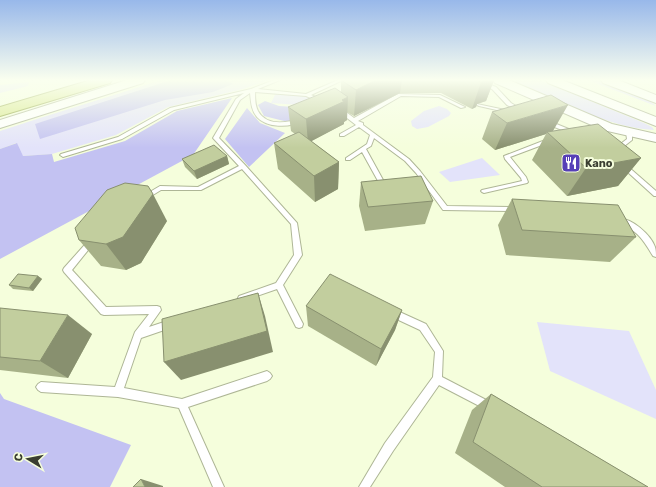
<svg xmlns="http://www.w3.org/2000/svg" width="656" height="487" font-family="Rubik,sans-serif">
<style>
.green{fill:#e3e3fa}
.forest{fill:#c3c2f2}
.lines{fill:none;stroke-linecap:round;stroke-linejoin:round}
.lane-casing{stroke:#aeb696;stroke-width:2}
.secondary-casing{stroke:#aeb696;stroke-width:2}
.primary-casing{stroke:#8ea239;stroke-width:2}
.lane{fill:#fff;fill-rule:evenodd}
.secondary{fill:#fff;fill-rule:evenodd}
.primary{fill:#d7e88b;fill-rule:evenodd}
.wall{fill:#a7b188}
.shaded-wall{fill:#88906f}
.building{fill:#c2ce9e;stroke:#88906f}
.labels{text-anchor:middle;stroke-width:4;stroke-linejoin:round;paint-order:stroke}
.poi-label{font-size:11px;font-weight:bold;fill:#3a3e31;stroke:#f5fedc;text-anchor:start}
</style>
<rect width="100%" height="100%" fill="#f5fedc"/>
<g class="green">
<path d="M161,80H269L243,89L168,107L116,135L52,154L22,156L16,143L0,149V131C53,113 107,98 161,80Z"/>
<path d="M511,80H539L644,123L652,127L654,130C609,128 553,98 511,80Z"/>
<path d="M588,80C591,80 595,79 598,80C609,82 649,98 656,106Z"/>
<path d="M29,82L28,86L0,93V85Z"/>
<path d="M276,93L306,96L328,107L271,103Z"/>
<path d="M439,106L447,109L451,113L449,116L428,127L417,129L412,126L411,121L424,111Z"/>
<path d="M482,158L500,175L450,182L439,172Z"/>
<path d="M537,322L629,331L656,390V419L550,371Z"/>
</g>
<g class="forest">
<path d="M171,80H226L233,84L213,92L165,100L40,139L35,124Z"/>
<path d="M232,98L193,155L0,259V149L17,143L23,156L52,154L54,162L125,141L177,111Z"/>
<path d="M265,101L279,106L325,109L288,122L264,116L258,105Z"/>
<path d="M247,108L260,123L285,133L249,167L225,139Z"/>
<path d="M0,393L4,399L131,445L110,487H0Z"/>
</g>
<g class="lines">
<defs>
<g id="lane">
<path d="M274,80H280L258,89L306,94L338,80H343L311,95L322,100V102H320L306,96L255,92C255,98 255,105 258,111C266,126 286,123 299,119L302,121C290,128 267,128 257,117C251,110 251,101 250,93L240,100L219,138L245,165L297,223L302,255L283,285L303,324L302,327L299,328L296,327L277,289L242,301L239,300L238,298L239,296L276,283L294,255L291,224L242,169L201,190H161L148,198H146L143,196L160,186L198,187L239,166L213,138L236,99L244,93L174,110L122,139L63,157L60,155L61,154L118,137L170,108L251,89Z"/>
<path d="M473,80H478L496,87L511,103L523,110L519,111L507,105L492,89Z"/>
<path d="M398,94L440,95L465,107L461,108L439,97L401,96L358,121L363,123V125L409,159L420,171L447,206L515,207H517L518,209L517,211L443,210L416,173L405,161L374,138L371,146L366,149L388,189L387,190H383L362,152L350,160H346V158L367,144L370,135L359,127L344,136H340V134L356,125L338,111V109H342L354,118Z"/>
<path d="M477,104L510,111L512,112L510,113L479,106L477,105Z"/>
<path d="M549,121L576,132L577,133L574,135L572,134L547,124V122Z"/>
<path d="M629,130L632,132V140L618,151H614V149L627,139L626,132Z"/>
<path d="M548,139L550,140V142L510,157L526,177L528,182L527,183L484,193L482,192L481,191L482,190L522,181L521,178L505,159L504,156Z"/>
<path d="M623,163L625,164L656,191V196H654L621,166V164Z"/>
<path d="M618,219C631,217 651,235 655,247C656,250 656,254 656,257L653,256C643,239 637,230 618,223L617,221Z"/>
<path d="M91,239L93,240L94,242L93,244L72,270L106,307L157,306L160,307L161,310L149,327L170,320L173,321L174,324L173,327L141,338L124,388L182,399L267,371L270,373L272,376L270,379L267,381L188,407L224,487H213L179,408L118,397L41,392L38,390L36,387L38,384L41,382L115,387L135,332L149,314L104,315L101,314L64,272L63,270L64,268L89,240Z"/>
<path d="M393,309L426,324L443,351L442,377L492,403L494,406L492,409L489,411L439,385L393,451L370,487H359L385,443L433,377L435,352L420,330L390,316L389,313L390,310Z"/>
</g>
<g id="secondary">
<path d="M127,80H145L143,83L0,128V120Z"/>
<path d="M493,80H509L612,124L656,134V142L603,130L495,83Z"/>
<path d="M546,80H562L656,117V126L548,83Z"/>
<path d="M601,80H618L656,95V103L603,83Z"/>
</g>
<path id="primary" d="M91,80H112L110,83L0,116V107Z"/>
</defs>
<use href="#lane" class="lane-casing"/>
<use href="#secondary" class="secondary-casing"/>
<use href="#primary" class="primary-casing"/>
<use href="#lane" class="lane"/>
<use href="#secondary" class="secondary"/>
<use href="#primary" class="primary"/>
</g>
<g class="wall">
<path d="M341,80H494L486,101L477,104L476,107L472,109L441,93H400L354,116L347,112V120L344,122V124L311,141L339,162L338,189L315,202L278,169L274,143L295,134L291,131L288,107L341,92Z"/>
<path d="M492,112L553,131L641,158L618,186L567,196L532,160L546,134L495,150L482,139Z"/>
<path d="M227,156L229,164L197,179L185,167L182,159Z"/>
<path d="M361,182L433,201L425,224L365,231L359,206Z"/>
<path d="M512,199L636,237L610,262L506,255L498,225Z"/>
<path d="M167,221L141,263L126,270L101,266L79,240Z"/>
<path d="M38,276L42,279L33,291L13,289L9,285Z"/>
<path d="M306,306L402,310L395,330L376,366L308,326Z"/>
<path d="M0,308L92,334L68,378L0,370Z"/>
<path d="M491,394L648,487H505L455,453L472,410Z"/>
</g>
<g class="shaded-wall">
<path d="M376,80H402L400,93L354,116L356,90Z"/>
<path d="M484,80H494L486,101L477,104L476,107L472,109L481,82Z"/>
<path d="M348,97L347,120L344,122V124L308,143L306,119Z"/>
<path d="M568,105L553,131L547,132L546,134L495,150L507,123Z"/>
<path d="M227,156L229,164L197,179L194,171Z"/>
<path d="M641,158L618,186L567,196L586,168Z"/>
<path d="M339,162L338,189L315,202L314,176Z"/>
<path d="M153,194L167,221L141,263L126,270L106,244Z"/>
<path d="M38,276L42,279L33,291L29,288Z"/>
<path d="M258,293L265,316L273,352L181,380L164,362Z"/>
<path d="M402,310L395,330L376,366L381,349Z"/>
<path d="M68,315L92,334L68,378L40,361Z"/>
<path d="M141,479L163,486V487H145Z"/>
</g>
<g class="building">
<path d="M341,80H376L356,90Z"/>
<path d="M476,80H485L481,82Z"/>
<path d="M335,88L348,97L342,100L345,101L306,119L288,107Z"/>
<path d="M551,95L568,105L507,123L492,112Z"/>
<path d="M598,124L641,158L586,168L547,132Z"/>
<path d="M299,132L339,162L314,176L274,143Z"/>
<path d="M214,145L227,156L194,171L182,159Z"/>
<path d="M421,176L433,201L368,207L361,182Z"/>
<path d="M125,183L148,186L153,194L123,237L106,244L79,240L75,228L107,190Z"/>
<path d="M512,199L618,205L636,237L522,230Z"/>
<path d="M18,274L38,276L29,288L9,285Z"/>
<path d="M330,274L402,310L381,349L306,306Z"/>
<path d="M258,293L267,331L164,362L162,319Z"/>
<path d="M0,308L68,315L40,361L0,357Z"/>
<path d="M491,394L648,487H542L473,442Z"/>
<path d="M141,479L145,487H133Z"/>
</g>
<linearGradient id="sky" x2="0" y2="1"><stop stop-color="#98b8ea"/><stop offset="0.54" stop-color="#faffef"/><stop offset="1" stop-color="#faffef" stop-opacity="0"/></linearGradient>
<rect width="656" height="148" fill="url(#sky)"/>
<defs>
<symbol id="restaurant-square" viewBox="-11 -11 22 22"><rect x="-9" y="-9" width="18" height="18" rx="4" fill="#563fb7" stroke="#f5fedc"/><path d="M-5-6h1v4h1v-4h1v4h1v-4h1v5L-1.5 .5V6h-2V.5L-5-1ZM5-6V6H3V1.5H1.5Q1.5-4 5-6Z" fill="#fff"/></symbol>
</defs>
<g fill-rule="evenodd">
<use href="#restaurant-square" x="560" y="152" width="22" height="22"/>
</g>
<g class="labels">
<g class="poi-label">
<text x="585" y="167">Kano</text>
</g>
</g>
<g transform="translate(28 459) rotate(280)" stroke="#f5fedc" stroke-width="3" paint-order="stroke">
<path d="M0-3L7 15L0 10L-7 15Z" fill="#3a3e31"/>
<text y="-6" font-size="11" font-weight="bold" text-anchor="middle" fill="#3a3e31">С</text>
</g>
</svg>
